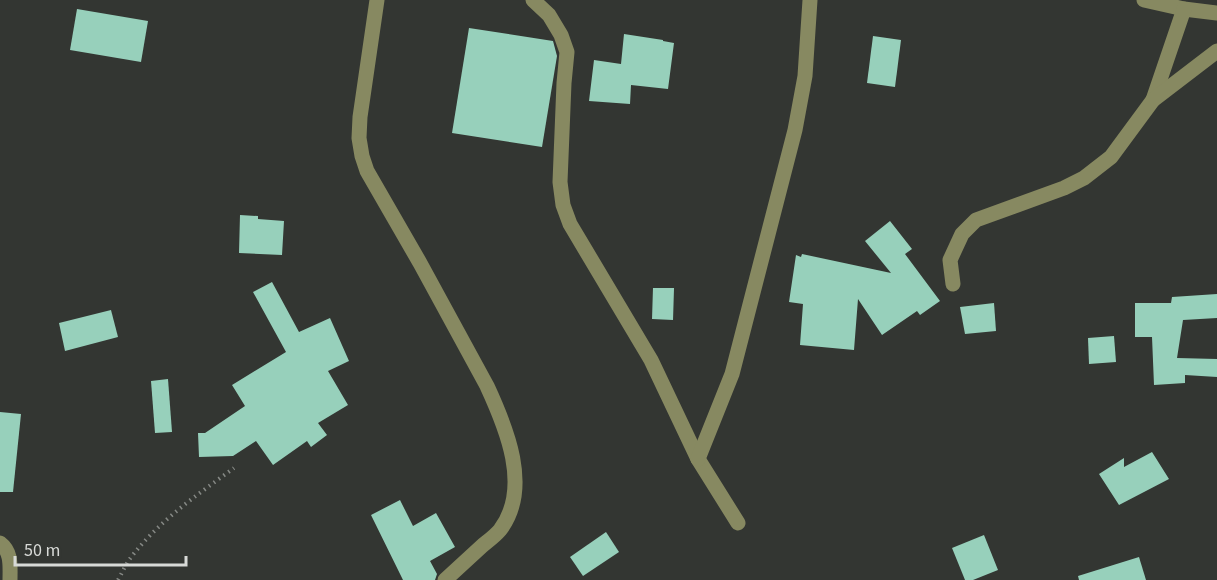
<svg xmlns="http://www.w3.org/2000/svg" width="1217" height="580" font-family="'Source Sans 3',sans-serif">
	<style>
		.building { fill: #97d0bb }
		.lines { fill: none; stroke-linecap: round; stroke-linejoin: round }
		.path { stroke: #868985; stroke-width: 4; stroke-dasharray: 1.5 4.5; stroke-linecap: butt }
		.minor { stroke: #878961; stroke-width: 15 }
	</style>
	<rect width="100%" height="100%" fill="#333632"/>
	<g class="building">
		<path d="M 77,9 L 148,21 L 141,62 L 70,50 Z"/>
		<path d="M 469,28 L 553,41 L 557,56 L 542,147 L 452,133 Z"/>
		<path d="M 624,34 L 663,40 L 663,41 L 674,43 L 668,89 L 631,85 L 630,104 L 589,101 L 594,60 L 621,64 Z"/>
		<path d="M 873,36 L 901,40 L 895,87 L 867,83 Z"/>
		<path d="M 240,215 L 258,216 L 258,219 L 284,221 L 282,255 L 239,253 Z"/>
		<path d="M 890,221 L 912,249 L 905,254 L 940,301 L 920,315 L 917,311 L 882,335 L 858,299 L 854,350 L 800,345 L 803,304 L 789,302 L 796,255 L 801,257 L 802,254 L 891,273 L 865,241 Z"/>
		<path d="M 272,282 L 299,332 L 330,318 L 349,361 L 328,371 L 348,405 L 318,423 L 327,435 L 311,447 L 307,441 L 273,465 L 256,441 L 233,456 L 199,457 L 198,433 L 205,433 L 245,406 L 232,385 L 286,352 L 253,292 Z"/>
		<path d="M 653,288 L 674,288 L 673,320 L 652,319 Z"/>
		<path d="M 1217,294 L 1217,318 L 1183,320 L 1177,358 L 1217,359 L 1217,377 L 1185,375 L 1185,383 L 1154,385 L 1152,337 L 1135,337 L 1135,303 L 1171,303 L 1172,297 Z"/>
		<path d="M 994,303 L 996,331 L 965,334 L 960,307 Z"/>
		<path d="M 111,310 L 118,337 L 65,351 L 59,323 Z"/>
		<path d="M 1114,336 L 1116,362 L 1089,364 L 1088,338 Z"/>
		<path d="M 168,379 L 172,432 L 155,433 L 151,381 Z"/>
		<path d="M 0,412 L 21,414 L 13,492 L 0,492 Z"/>
		<path d="M 1152,452 L 1169,479 L 1119,505 L 1099,474 L 1124,458 L 1124,467 Z"/>
		<path d="M 400,500 L 413,526 L 436,513 L 455,547 L 430,561 L 437,574 L 435,580 L 403,580 L 371,515 Z"/>
		<path d="M 606,532 L 619,552 L 583,576 L 570,557 Z"/>
		<path d="M 984,535 L 998,570 L 973,580 L 965,580 L 952,548 Z"/>
		<path d="M 1139,557 L 1146,580 L 1079,580 L 1078,576 Z"/>
	</g>
	<g class="lines">
		<path class="path" d="M 118,580 C 122,573 125,566 129,560 C 157,522 197,495 234,468"/>
		<g class="minor">
			<path d="M 377,0 L 360,117 L 359,138 L 362,156 L 367,171 L 420,263 L 487,386 C 506,427 532,488 500,530 C 495,536 488,541 482,546 C 470,557 457,569 445,580"/>
			<path d="M 533,0 L 549,15 L 561,35 L 567,52 L 564,83 L 560,182 L 563,205 L 570,224 L 651,360 L 698,459 L 738,523"/>
			<path d="M 1144,0 L 1184,9 L 1217,13"/>
			<path d="M 1153,100 L 1184,9"/>
			<path d="M 953,284 L 950,260 L 962,234 L 976,220 L 1064,188 L 1084,178 L 1111,157 L 1153,100 L 1217,51"/>
			<path d="M 698,459 L 732,374 L 795,130 L 805,76 L 810,0"/>
			<path d="M 0,543 C 12,552 10,566 10,580"/>
		</g>
	</g>
	<path d="M15 556v9h171v-9" fill="none" stroke="#d8dad7" stroke-width="3"/>
	<text x="24" y="556" font-size="18" fill="#d8dad7" stroke="#333632" stroke-width="4.5" paint-order="stroke">50 m</text>
</svg>
